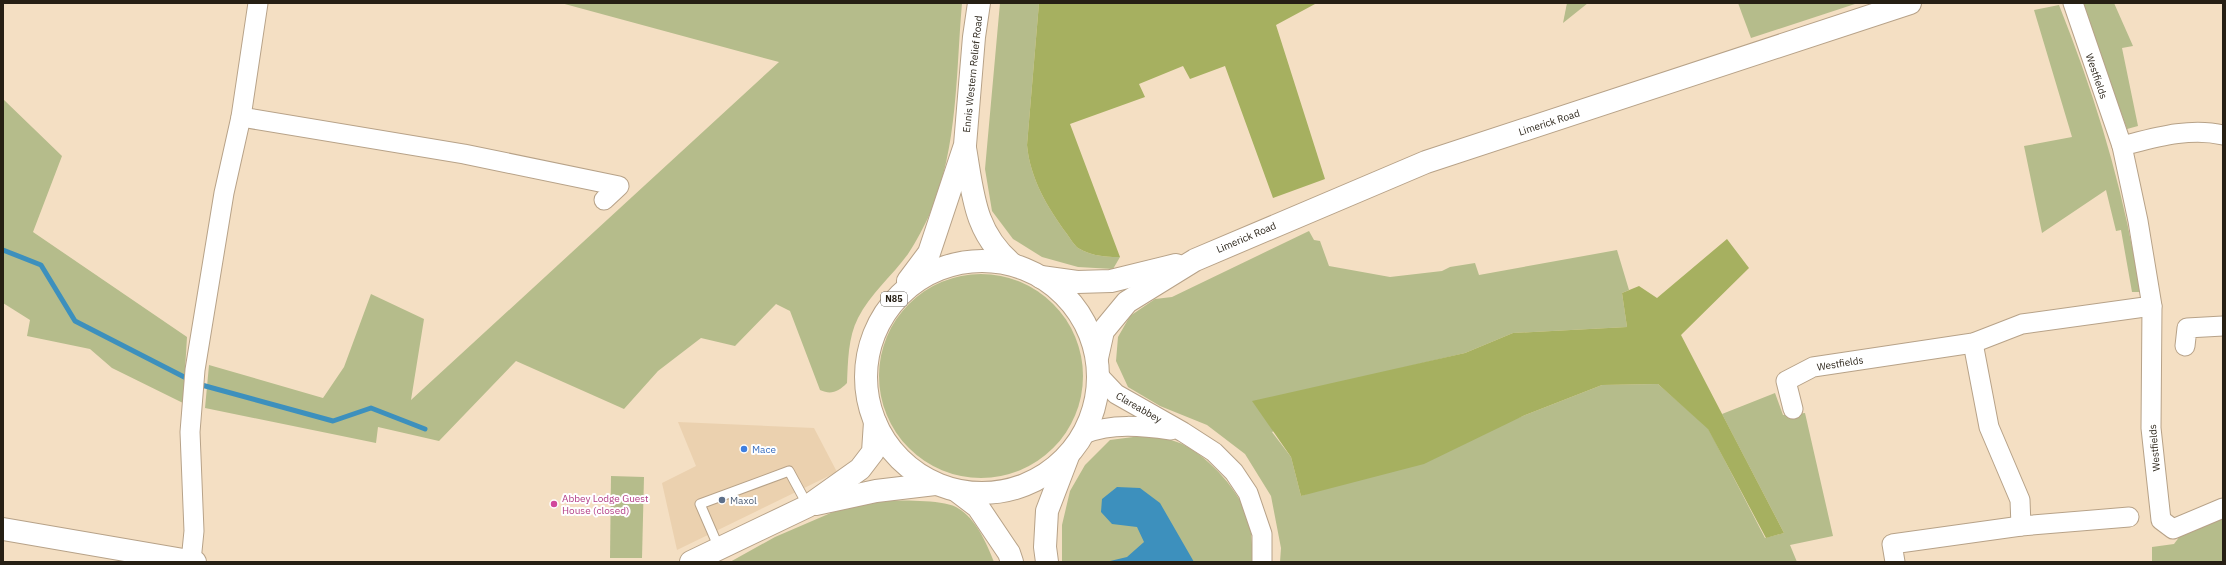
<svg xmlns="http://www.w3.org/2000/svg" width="2226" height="565" font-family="'IBM Plex Sans',sans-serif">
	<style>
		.built { fill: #ebd1af }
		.green { fill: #b5bc8b }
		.forest { fill: #a6b060 }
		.water { fill: #3d90bd }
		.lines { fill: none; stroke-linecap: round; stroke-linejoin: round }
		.stream { stroke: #3d90bd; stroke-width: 5 }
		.lane-casing { stroke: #b7a288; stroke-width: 11 }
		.street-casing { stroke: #b7a288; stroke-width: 21 }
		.secondary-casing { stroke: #b7a288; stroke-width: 24 }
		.primary-casing { stroke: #b7a288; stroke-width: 24 }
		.lane { stroke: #fff; stroke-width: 9 }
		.street { stroke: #fff; stroke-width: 19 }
		.secondary { stroke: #fff; stroke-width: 22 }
		.primary { stroke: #fff; stroke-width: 22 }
		.shop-dot { fill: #3f7fe0; stroke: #fff; stroke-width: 1.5 }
		.service-dot { fill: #5c6f8a; stroke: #fff; stroke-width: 1.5 }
		.hotel-dot { fill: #d1479c; stroke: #fff; stroke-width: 1.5 }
		.labels { text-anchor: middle; stroke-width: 4; stroke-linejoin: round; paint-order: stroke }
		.shield { fill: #fff; stroke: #67625a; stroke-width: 1 }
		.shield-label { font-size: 9px; font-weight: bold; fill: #261f14 }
		.street-label { font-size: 10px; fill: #261f14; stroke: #fff }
		.shop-label { font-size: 10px; fill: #366cbe; stroke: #fff; text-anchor: start }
		.hotel-label { font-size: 10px; fill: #b23c85; stroke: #fff; text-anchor: start }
		.service-label { font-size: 10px; fill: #4e5e75; stroke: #fff; text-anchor: start }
	</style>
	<rect width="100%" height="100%" fill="#f4dfc3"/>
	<path class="built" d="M 678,422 L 814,428 L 837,472 L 677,550 L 662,483 L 696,466 Z"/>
	<g class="green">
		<path d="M 561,3 L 962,3 C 956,72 958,147 931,211 C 925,225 916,242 908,254 C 892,276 870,294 858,318 C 848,337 848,362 847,383 C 838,392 831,395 820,390 L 790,311 L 776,304 L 735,346 L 701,338 L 658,371 L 624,409 L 516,361 L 439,441 L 378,427 L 376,443 L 205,408 L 209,365 L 323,398 L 344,367 L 371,294 L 424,319 L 411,400 L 779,62 Z"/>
		<path d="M 1000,3 L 1039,3 L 1027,145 C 1030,178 1047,207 1067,234 C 1070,238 1074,245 1078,248 C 1091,256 1105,257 1120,257 L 1113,269 L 1078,267 L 1042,257 L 1013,239 L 992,211 L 985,169 Z"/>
		<path d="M 1567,3 L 1588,3 L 1563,23 Z"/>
		<path d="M 1738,3 L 1858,3 L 1751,38 Z"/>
		<path d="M 2082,3 L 2114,3 L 2133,46 L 2122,48 L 2138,126 L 2127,129 Z"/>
		<path d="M 2059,5 C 2096,98 2125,193 2140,292 L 2132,292 L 2121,230 L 2116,231 L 2106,190 L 2042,233 L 2024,146 L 2072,137 L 2034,10 Z"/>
		<path d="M 3,99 L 62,156 L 33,232 L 187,337 L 183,403 L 112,368 L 90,349 L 27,336 L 30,320 L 3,303 Z"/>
		<path d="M 1309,231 L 1314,240 L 1320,241 L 1329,266 L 1390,277 L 1442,271 L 1450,267 L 1475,263 L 1479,275 L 1617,250 L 1629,290 L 1622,293 L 1627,327 L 1513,333 L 1465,353 L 1368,376 L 1272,432 L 1291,457 L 1301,496 L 1523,416 L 1602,385 L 1658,384 L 1708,428 L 1765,538 L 1784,533 L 1722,414 L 1775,393 L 1783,415 L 1805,413 L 1833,536 L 1790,545 L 1797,562 L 1280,562 L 1281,548 L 1271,496 L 1245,454 L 1207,425 L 1160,406 L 1128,387 L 1116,361 L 1118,337 L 1130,316 L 1155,299 L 1172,297 Z"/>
		<circle cx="981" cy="376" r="102"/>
		<path d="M 1141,436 C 1151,437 1162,438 1171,440 C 1199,447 1232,482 1244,508 C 1252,523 1252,545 1253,562 L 1062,562 L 1062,525 L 1070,491 L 1085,465 L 1110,440 Z"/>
		<path d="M 611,476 L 644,477 L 642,558 L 610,558 Z"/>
		<path d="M 882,500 C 900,501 940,499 956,507 C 976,518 986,542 994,562 L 730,562 L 775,537 L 833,512 Z"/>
		<path d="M 2223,516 L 2223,562 L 2152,562 L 2152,547 L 2174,544 L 2180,536 Z"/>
	</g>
	<g class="forest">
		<path d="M 1039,3 L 1322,3 L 1315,4 L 1276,25 L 1325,179 L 1273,198 L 1225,66 L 1190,79 L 1183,66 L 1139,84 L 1145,97 L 1070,124 L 1120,257 C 1105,257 1091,256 1078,248 C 1074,245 1070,238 1067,234 C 1047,207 1030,178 1027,145 Z"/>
		<path d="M 1727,239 L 1749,268 L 1681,335 L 1784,533 L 1766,538 L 1708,429 L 1658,384 L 1602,385 L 1523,416 L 1424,464 L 1301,496 L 1291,457 L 1252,401 L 1465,353 L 1513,333 L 1627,327 L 1622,293 L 1639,286 L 1657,298 Z"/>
	</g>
	<path class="water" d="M 1117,487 L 1140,488 L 1160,503 L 1194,562 L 1106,562 L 1127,557 L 1144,542 L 1137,527 L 1112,524 L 1101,512 L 1102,499 Z"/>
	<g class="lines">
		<g class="stream">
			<path d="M 3,250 L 41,265 L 75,321 L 190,380"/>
			<path d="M 198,384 L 333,421 L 371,408 L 425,429"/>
		</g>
		<defs>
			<path id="lane" d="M 719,548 L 700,504 L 789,471 L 808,506"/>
			<g id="street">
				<path d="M 241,117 L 464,154 L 619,186 L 604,200"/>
				<path d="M 2122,146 C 2154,138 2189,127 2223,135"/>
				<path d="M 2152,306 L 2151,428 L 2161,520 L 2173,529 L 2223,508"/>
				<path d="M 1973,343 L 1989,427 L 2020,500 L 2021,526 L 2129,517"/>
				<path d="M 2185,346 L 2187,328 L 2223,326"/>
				<path d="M 1099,376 L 1116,394 L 1183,432 L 1214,452 L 1234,472 L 1248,493 L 1262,534 L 1262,562"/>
				<path d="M 1793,409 L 1786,381 L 1813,367 L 1973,343 L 2022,324 L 2152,306 L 2138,221 L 2122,146 L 2073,3"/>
				<path d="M 1084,434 C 1112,423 1142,426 1171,430"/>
				<path d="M 191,561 L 194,531 L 190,432 L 195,370 L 224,193 L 241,117 L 258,3"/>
				<path d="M 1895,562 L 1892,544 L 2021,526"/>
			</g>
			<g id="secondary">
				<path d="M 1041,277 L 1077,282 L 1111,281 L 1176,265"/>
				<path d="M 1097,358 L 1103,331 L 1127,302 L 1195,260 L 1426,162 L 1910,3"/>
				<path d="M 816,504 L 876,491 L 935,484"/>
				<path d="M 3,529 L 195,562"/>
				<path d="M 691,562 L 808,506 L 860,469 L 873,452 L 875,422"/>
			</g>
			<g id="primary">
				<path d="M 965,148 C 973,194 974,232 1012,264"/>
				<circle cx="982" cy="377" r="116"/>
				<path d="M 908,281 L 929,253 L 965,145 L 974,37 L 979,3"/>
				<path d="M 957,491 L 978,507 L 1009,553 L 1012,562"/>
				<path d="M 1047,562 L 1045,547 L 1047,511 L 1068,456"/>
			</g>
		</defs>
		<use href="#lane" class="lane-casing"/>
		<use href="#street" class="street-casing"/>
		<use href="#secondary" class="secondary-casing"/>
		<use href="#primary" class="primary-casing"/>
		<use href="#lane" class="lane"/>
		<use href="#street" class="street"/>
		<use href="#secondary" class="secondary"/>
		<use href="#primary" class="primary"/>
	</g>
	<circle class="shop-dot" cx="744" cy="449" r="4"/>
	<circle class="service-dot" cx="722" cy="500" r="4"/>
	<circle class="hotel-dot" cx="554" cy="504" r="4"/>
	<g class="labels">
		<rect class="shield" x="881" y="292" width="26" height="14" rx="3"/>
		<g class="shield-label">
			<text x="894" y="302">N85</text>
		</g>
		<g class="street-label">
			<text transform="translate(972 74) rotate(-84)" y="4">Ennis Western Relief Road</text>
			<text transform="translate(2097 76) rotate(71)" y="4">Westfields</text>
			<text transform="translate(1549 122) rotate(-18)" y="4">Limerick Road</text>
			<text transform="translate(1246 237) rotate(-23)" y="4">Limerick Road</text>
			<text transform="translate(1840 363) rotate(-9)" y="4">Westfields</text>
			<text transform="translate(1139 407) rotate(30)" y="4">Clareabbey</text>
			<text transform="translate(2154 448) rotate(-95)" y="4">Westfields</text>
		</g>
		<g class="shop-label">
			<text x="752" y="453">Mace</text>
		</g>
		<g class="hotel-label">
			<text x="562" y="502">Abbey Lodge Guest<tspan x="562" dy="12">House (closed)</tspan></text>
		</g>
		<g class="service-label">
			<text x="730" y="504">Maxol</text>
		</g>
	</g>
	<rect width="2226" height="565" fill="none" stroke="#261f14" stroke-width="8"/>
</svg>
